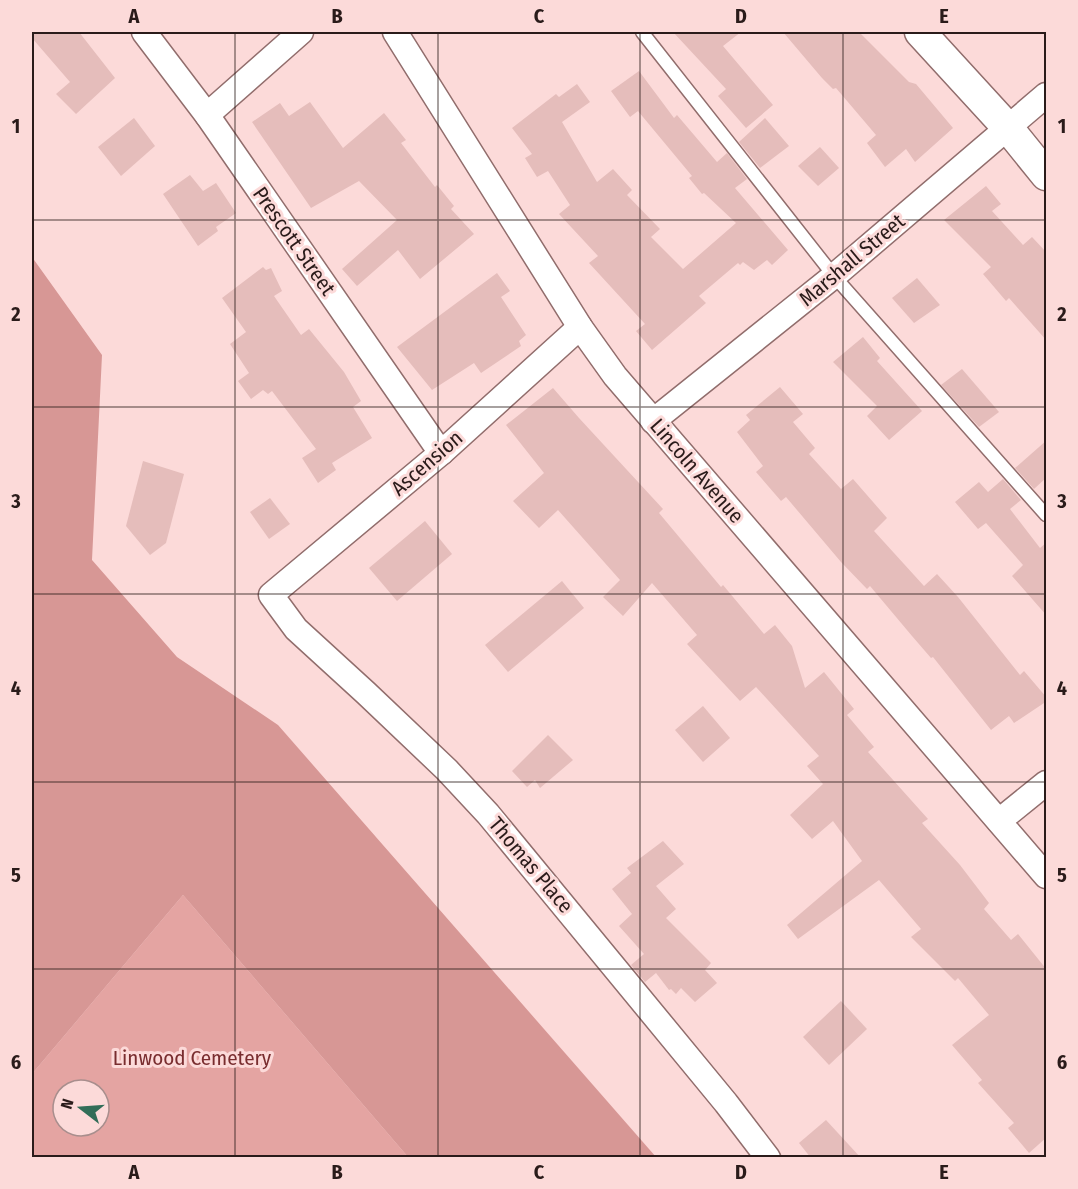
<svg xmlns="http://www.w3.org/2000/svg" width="1078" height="1189" font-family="'Fira Sans Condensed',sans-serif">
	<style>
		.green { fill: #e4a4a2; fill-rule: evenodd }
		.forest { fill: #d79795 }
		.building { fill: #e5bdbb }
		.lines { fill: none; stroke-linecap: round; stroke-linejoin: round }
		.service-casing { stroke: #916d6c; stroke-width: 15 }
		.minor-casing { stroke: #916d6c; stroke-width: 27 }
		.tertiary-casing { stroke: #916d6c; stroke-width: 33 }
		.service { stroke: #fff; stroke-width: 12 }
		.minor { stroke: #fff; stroke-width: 24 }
		.tertiary { stroke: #fff; stroke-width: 30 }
		.grid { fill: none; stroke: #2a1b1a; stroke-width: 1.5; stroke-opacity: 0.55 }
		.labels { text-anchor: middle; stroke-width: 6; stroke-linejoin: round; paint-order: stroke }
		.street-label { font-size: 21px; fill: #2a1b1a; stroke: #fcdad9 }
		.park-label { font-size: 21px; fill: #792d2f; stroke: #fcdad9 }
		.neatline { fill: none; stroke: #2a1b1a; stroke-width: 2 }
		.grid-label { font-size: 20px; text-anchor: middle; font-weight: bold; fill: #2a1b1a }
	</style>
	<rect width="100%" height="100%" fill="#fcdad9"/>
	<path class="green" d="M 183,895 L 408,1157 L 32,1158 L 32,1074 ZM 63,1090 L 99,1090 L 99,1126 L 63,1126 Z"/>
	<path class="forest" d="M 32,257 L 102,355 L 92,560 L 177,657 L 278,725 L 656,1157 L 408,1157 L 183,895 L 32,1074 Z"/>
	<g class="building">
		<path d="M 32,32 L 79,32 L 115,78 L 76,114 L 56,94 L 70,82 L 32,38 Z"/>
		<path d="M 673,32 L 741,32 L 723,46 L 773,105 L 746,128 L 718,96 L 726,89 Z"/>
		<path d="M 783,32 L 859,32 L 909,82 L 916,84 L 953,128 L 915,162 L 906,149 L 885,167 L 867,143 L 876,135 L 836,88 L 833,89 L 822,78 Z"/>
		<path d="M 639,71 L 674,118 L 677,115 L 717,162 L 727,153 L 747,179 L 735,188 L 788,250 L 772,265 L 767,260 L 754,270 L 743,262 L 740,265 L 738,263 L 699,296 L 706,303 L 652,350 L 636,331 L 645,324 L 589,263 L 598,256 L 559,214 L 570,205 L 548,171 L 537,177 L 525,158 L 532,154 L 512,128 L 556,94 L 559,97 L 577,84 L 590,102 L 562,122 L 597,182 L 613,169 L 632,190 L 627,195 L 660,229 L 651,237 L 683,269 L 736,223 L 704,193 L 702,194 L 689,178 L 692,176 L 638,111 L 630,117 L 611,91 Z"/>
		<path d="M 310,102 L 343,148 L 384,113 L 406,140 L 401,143 L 435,187 L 437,185 L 454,206 L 451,209 L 474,234 L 420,279 L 398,250 L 357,286 L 342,269 L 397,220 L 359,181 L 311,208 L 252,122 L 280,103 L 289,116 Z"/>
		<path d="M 134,118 L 155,146 L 121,176 L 98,147 Z"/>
		<path d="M 765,118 L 789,146 L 760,168 L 739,142 Z"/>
		<path d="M 820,147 L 839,168 L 818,186 L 798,166 Z"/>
		<path d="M 190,175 L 203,191 L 216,183 L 236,213 L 216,227 L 218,231 L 198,246 L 163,194 Z"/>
		<path d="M 986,186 L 1001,204 L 992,211 L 1023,245 L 1032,237 L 1047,253 L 1047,341 L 1009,298 L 1006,301 L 983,274 L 991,267 L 944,220 Z"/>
		<path d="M 263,267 L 266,270 L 271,268 L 282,291 L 274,296 L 301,335 L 309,329 L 344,372 L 361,401 L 353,407 L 372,438 L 332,463 L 336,470 L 318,483 L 302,458 L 316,449 L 272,391 L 268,394 L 263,390 L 251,399 L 238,381 L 249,373 L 230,344 L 246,332 L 222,298 Z"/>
		<path d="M 497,273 L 510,291 L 501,297 L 526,335 L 519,341 L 521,346 L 481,373 L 474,363 L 432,390 L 397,347 Z"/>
		<path d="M 917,278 L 940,305 L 914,323 L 892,298 Z"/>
		<path d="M 863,337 L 880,358 L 877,361 L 922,411 L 889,440 L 867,416 L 877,406 L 833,362 Z"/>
		<path d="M 962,369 L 999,412 L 979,427 L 941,385 Z"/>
		<path d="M 780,387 L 803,414 L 793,422 L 815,448 L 809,454 L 841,489 L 853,479 L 887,518 L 874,531 L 924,586 L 937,574 L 958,597 L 1020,675 L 1024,671 L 1047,698 L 1047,701 L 1014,723 L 1009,716 L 991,730 L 933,657 L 931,658 L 912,636 L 870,586 L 867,589 L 841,562 L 786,497 L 781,501 L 756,472 L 763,466 L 737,432 L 750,420 L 746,415 Z"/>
		<path d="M 553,388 L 579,418 L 663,509 L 659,513 L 721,587 L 723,585 L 764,634 L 775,625 L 792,646 L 805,688 L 824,672 L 854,709 L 847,715 L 874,747 L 868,752 L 928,819 L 922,823 L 960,865 L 989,903 L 984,909 L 1011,940 L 1018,934 L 1047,970 L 1047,1137 L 1029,1153 L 1008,1128 L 1014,1123 L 978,1083 L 982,1080 L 952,1045 L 989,1015 L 958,978 L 955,981 L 911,937 L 921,929 L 879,880 L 798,939 L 787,925 L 862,861 L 833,821 L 812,839 L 790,815 L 823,784 L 807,766 L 819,756 L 756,687 L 740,701 L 687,644 L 697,635 L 652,583 L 623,616 L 603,597 L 620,580 L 558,510 L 539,528 L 513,501 L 544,473 L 506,425 Z"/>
		<path d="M 1047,440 L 1047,477 L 1034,489 L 1015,468 Z"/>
		<path d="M 143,461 L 184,474 L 166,543 L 150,555 L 126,526 Z"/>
		<path d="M 1003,479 L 1021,500 L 1010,509 L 1040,548 L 1047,542 L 1047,616 L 1012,576 L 1023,565 L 986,523 L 978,529 L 955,502 L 979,482 L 988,492 Z"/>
		<path d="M 270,498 L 290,524 L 269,539 L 250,512 Z"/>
		<path d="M 425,521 L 452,554 L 397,601 L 369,568 Z"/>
		<path d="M 562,581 L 584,608 L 508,672 L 485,645 Z"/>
		<path d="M 703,706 L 730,738 L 703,762 L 675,730 Z"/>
		<path d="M 548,735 L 573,760 L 540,788 L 535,780 L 527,787 L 512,771 Z"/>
		<path d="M 663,841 L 684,864 L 656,886 L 676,909 L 666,918 L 711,963 L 705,970 L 717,983 L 695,1002 L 681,988 L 676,994 L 671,989 L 669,990 L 656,973 L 645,982 L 631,965 L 644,954 L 619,926 L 632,914 L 612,889 L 631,873 L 627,868 Z"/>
		<path d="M 841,1001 L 867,1029 L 829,1065 L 803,1037 Z"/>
		<path d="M 826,1120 L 861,1158 L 811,1158 L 799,1143 Z"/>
	</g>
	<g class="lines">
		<defs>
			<path id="service" d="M 642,32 L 834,276 L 1046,515"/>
			<g id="minor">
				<path d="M 144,32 L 207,115 L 441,453"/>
				<path d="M 395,32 L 580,327 L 615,376 L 1046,876"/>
				<path d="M 207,115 L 301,32"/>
				<path d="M 580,327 L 441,453 L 271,595 L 296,629 L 366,693 L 447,770 L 488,814 L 726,1103 L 768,1158"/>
				<path d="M 653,421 L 834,276 L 1046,95"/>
				<path d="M 999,821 L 1046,783"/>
			</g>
			<path id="tertiary" d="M 920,32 L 1008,128 L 1046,175"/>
		</defs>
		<use href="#service" class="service-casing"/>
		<use href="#minor" class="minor-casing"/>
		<use href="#tertiary" class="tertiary-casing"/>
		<use href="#service" class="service"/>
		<use href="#minor" class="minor"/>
		<use href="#tertiary" class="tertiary"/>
	</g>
	<path class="grid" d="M 235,32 L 235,1158M 438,32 L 438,1158M 640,32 L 640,1158M 843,32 L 843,1158M 32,220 L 1046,220M 32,407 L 1046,407M 32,594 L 1046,594M 32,782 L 1046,782M 32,969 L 1046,969"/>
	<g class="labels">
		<g class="street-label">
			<text transform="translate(294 241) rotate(55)" y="7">Prescott Street</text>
			<text transform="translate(852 260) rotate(-40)" y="7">Marshall Street</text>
			<text transform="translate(427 463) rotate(-41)" y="7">Ascension</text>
			<text transform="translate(697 471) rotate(49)" y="7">Lincoln Avenue</text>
			<text transform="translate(531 865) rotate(50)" y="7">Thomas Place</text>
		</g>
		<g class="park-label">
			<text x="192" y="1065">Linwood Cemetery</text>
		</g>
	</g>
	<rect width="1078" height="1189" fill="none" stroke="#fcdad9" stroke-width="66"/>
	<g transform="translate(81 1108) rotate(287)"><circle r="28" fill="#fcdad9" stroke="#a88e8d" stroke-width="1.5"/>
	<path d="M0-4.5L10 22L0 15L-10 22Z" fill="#326d58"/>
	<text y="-9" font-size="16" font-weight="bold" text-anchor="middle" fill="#2a1b1a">N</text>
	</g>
	<rect x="33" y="33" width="1012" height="1123" class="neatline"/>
	<g class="grid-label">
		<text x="134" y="23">A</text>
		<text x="337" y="23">B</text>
		<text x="539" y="23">C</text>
		<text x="741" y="23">D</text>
		<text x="944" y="23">E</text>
		<text x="16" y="133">1</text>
		<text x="1062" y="133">1</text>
		<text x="16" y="321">2</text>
		<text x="1062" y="321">2</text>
		<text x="16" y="508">3</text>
		<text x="1062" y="508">3</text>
		<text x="16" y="695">4</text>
		<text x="1062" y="695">4</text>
		<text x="16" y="882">5</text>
		<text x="1062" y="882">5</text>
		<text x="16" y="1069">6</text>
		<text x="1062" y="1069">6</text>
		<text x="134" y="1179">A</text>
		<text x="337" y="1179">B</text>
		<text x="539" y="1179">C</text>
		<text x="741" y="1179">D</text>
		<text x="944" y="1179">E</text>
	</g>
</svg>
